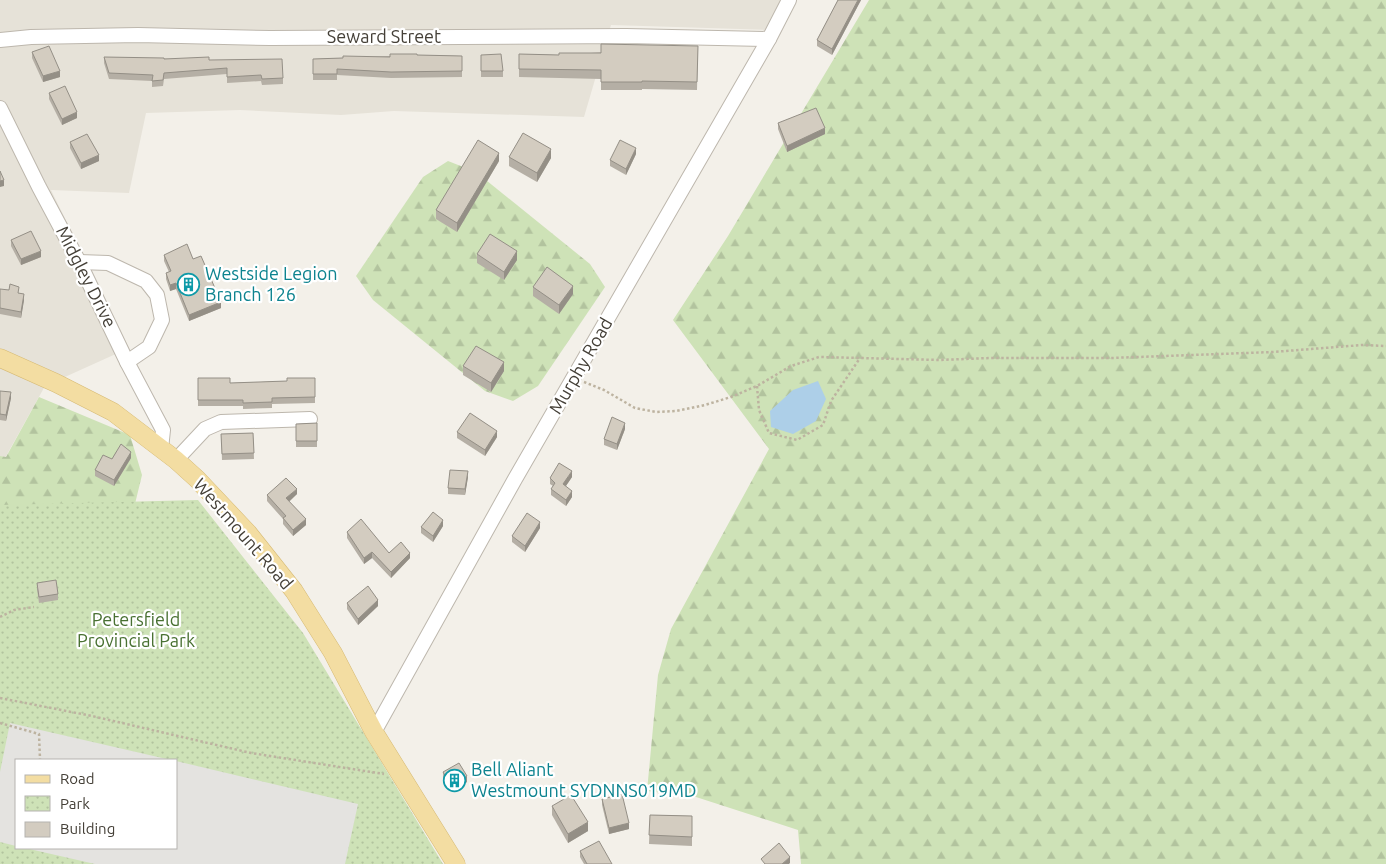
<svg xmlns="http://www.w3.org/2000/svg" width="1386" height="864" font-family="Ubuntu,sans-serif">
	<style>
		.residential { fill: #e6e2d8 }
		.forest { fill: url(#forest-firs) }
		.park { fill: url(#park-dots); fill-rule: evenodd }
		.parking { fill: #e4e3e0 }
		.water { fill: #adcfe8 }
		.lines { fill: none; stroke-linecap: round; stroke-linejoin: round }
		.minor-casing { stroke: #bdb7ad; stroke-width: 16 }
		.major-casing { stroke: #d6ba74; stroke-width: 19 }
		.path { stroke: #bdb3a0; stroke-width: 2.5; stroke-dasharray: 2.5 2.5; stroke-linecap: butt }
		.minor { stroke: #fff; stroke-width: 14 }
		.major { stroke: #f3dda2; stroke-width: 18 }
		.wall { fill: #b5afa5 }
		.shaded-wall { fill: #948f86 }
		.building { fill: #d3ccc0; stroke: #948f86 }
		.labels { text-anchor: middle; stroke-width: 4.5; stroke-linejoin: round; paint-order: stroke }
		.street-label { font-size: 18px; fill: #454038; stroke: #fff }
		.culture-label { font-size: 18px; fill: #0d838f; stroke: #fff; text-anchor: start }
		.park-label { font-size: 18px; fill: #497132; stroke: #fff }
	</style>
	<defs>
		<pattern id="forest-firs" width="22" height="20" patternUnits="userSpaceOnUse" patternTransform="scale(1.25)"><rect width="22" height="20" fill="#cee2b7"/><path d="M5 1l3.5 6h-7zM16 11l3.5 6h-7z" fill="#b2c39e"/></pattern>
		<pattern id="park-dots" width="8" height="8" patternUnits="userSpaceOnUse" patternTransform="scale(1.25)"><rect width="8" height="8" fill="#cee2b7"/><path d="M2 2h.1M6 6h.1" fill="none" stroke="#b2c39e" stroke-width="1.8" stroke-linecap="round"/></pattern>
	</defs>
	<rect width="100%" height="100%" fill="#f3f0e9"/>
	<path class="residential" d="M 0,0 L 785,0 L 769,30 L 611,25 L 584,117 L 394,111 L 341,115 L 240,110 L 146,113 L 129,193 L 51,190 L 129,348 L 45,386 L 5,458 L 0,456 Z"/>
	<g class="forest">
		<path d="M 869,0 L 1386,0 L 1386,864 L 801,864 L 798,830 L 696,797 L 647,791 L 658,675 L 671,629 L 769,449 L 673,320 L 728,236 Z"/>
		<path d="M 448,161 L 476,172 L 590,264 L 605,287 L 538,386 L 513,401 L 485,391 L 373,300 L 356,276 L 423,177 Z"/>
		<path d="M 39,397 L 130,435 L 142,475 L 117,578 L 0,562 L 0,456 L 6,457 Z"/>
	</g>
	<path class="park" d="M 198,500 L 303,633 L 443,864 L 0,864 L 0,505 ZM 16,760 L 176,760 L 176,848 L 16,848 Z"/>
	<g class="parking">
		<path d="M 10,723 L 171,760 L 16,760 L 16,846 L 0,842 L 0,772 Z"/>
		<path d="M 176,761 L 358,804 L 345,864 L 95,864 L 25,848 L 176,848 Z"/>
	</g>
	<path class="water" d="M 818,381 L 826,399 L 816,421 L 793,434 L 771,427 L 770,411 L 793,390 Z"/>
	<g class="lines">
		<defs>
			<g id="minor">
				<path d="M 0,40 L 31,37 L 138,35 L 270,38 L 626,36 L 769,39"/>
				<path d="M 0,108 L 39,187 L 79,262 L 127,362 L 163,430 L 161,449"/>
				<path d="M 79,262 L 108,263 L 146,281 L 157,295 L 162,320 L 149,347 L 127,362"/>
				<path d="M 176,460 L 205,429 L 221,422 L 310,419"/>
				<path d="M 374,732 L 515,479 L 769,39 L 789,0"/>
			</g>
			<path id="major" d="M 0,358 L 56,383 L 113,412 L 176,460 L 197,479 L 248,533 L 294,591 L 333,653 L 374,732 L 456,864"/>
		</defs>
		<use href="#minor" class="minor-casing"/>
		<use href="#major" class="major-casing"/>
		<g class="path">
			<path d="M 584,382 L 604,390 L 635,408 L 656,412 L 676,411 L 705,405 L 731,397 L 757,386 L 791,366 L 819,357 L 939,360 L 990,358 L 1111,358 L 1273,352 L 1362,345 L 1386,346"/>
			<path d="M 757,386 L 759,410 L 769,433 L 797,440 L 823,425 L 831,401 L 860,358"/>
			<path d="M 0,617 L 14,610 L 34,607"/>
			<path d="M 0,698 L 92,716 L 251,753 L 384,774"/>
			<path d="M 0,723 L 39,734 L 40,759"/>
		</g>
		<use href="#minor" class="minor"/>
		<use href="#major" class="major"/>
	</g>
	<g class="wall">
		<path d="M 838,0 L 861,0 L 832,55 L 817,46 L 817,40 Z"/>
		<path d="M 698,46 L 697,90 L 642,89 L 642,90 L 601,90 L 601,79 L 519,77 L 519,54 L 559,55 Z"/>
		<path d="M 32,52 L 60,77 L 43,82 L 32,58 Z"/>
		<path d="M 417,55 L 462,56 L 462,77 L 391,78 L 337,75 L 337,80 L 313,80 L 313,59 Z"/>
		<path d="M 481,55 L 503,71 L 503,77 L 481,77 Z"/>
		<path d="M 104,57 L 209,60 L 283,78 L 283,84 L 262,85 L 261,81 L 227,83 L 227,74 L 164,79 L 163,86 L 152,87 L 152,81 L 109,79 L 104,63 Z"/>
		<path d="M 49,93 L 77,118 L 62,125 L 49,99 Z"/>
		<path d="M 778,123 L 825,134 L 787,152 L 778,129 Z"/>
		<path d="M 70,142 L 99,161 L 81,169 L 70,148 Z"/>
		<path d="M 636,154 L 626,175 L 610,166 L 610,160 Z"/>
		<path d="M 509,157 L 551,158 L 537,182 L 509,166 Z"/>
		<path d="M 499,161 L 457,232 L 436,219 L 436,210 Z"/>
		<path d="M 11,240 L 41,257 L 21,265 L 11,246 Z"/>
		<path d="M 477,254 L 517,260 L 504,280 L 477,263 Z"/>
		<path d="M 164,255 L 193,259 L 221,308 L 189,321 L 176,289 L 170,291 L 166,279 L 166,273 L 169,272 L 164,261 Z"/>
		<path d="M 533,287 L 573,294 L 559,314 L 533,296 Z"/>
		<path d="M 0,290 L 19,293 L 24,300 L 21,318 L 0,314 Z"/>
		<path d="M 463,366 L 504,371 L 491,392 L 463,375 Z"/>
		<path d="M 198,378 L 230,383 L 287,381 L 315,378 L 315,403 L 272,404 L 272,408 L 243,409 L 243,406 L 198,406 Z"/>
		<path d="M 0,391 L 11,398 L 6,421 L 0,420 Z"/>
		<path d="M 317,423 L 317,447 L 296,447 L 296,424 Z"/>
		<path d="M 625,429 L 617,450 L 604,445 L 604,439 Z"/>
		<path d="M 457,432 L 497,437 L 485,456 L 457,438 Z"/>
		<path d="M 253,433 L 254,459 L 222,460 L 221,434 Z"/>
		<path d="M 131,458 L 114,486 L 95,476 L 95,470 L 112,459 Z"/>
		<path d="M 468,477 L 465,495 L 448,494 L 448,488 Z"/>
		<path d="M 572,477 L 566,486 L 572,497 L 566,506 L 551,495 L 551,489 L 553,486 L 550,484 L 550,478 Z"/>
		<path d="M 297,494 L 289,502 L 306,525 L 293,536 L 283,524 L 283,519 L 267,501 L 267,495 Z"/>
		<path d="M 443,526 L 433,542 L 421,533 L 421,527 Z"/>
		<path d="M 540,528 L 525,552 L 512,542 L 512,536 Z"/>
		<path d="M 347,532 L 389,553 L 410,558 L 391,578 L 372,558 L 364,564 L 347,538 Z"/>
		<path d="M 37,583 L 58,594 L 58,600 L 39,603 L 37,589 Z"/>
		<path d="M 347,603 L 378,606 L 358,625 L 347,609 Z"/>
		<path d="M 443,772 L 467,782 L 451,791 L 443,778 Z"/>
		<path d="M 602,799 L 629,829 L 609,834 L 602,805 Z"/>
		<path d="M 552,806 L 588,831 L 568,843 L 552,815 Z"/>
		<path d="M 650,815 L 692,816 L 692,846 L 649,844 Z"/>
		<path d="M 580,851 L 612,864 L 584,864 L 580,857 Z"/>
	</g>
	<g class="shaded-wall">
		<path d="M 858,0 L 861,0 L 832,55 L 832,49 Z"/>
		<path d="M 60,71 L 60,77 L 43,82 L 43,76 Z"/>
		<path d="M 77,112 L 77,118 L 62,125 L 62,119 Z"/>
		<path d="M 825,128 L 825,134 L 787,152 L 787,146 Z"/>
		<path d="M 636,148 L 636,154 L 626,175 L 626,169 Z"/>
		<path d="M 551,149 L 551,158 L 537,182 L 537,173 Z"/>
		<path d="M 499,153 L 499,161 L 457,232 L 457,223 Z"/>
		<path d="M 99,155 L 99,161 L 81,169 L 81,163 Z"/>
		<path d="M 4,180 L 4,186 L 0,187 L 0,181 Z"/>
		<path d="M 41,251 L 41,257 L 21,265 L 21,259 Z"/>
		<path d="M 517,251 L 517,260 L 504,280 L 504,272 Z"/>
		<path d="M 176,283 L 176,289 L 170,291 L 170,285 Z"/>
		<path d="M 573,286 L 573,294 L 559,314 L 559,305 Z"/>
		<path d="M 24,294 L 24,300 L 21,318 L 21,312 Z"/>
		<path d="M 221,302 L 221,308 L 189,321 L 189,315 Z"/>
		<path d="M 504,362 L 504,371 L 491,392 L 491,383 Z"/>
		<path d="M 11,392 L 11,398 L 6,421 L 6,415 Z"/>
		<path d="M 625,423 L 625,429 L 617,450 L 617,444 Z"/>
		<path d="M 497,431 L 497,437 L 485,456 L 485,450 Z"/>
		<path d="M 131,452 L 131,458 L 114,486 L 114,480 Z"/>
		<path d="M 468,471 L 468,477 L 465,495 L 465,489 Z"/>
		<path d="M 572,471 L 572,477 L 563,490 L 563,484 Z"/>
		<path d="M 297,489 L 297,494 L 286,504 L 286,498 Z"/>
		<path d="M 572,491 L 572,497 L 566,506 L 566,500 Z"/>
		<path d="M 306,519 L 306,525 L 293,536 L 293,530 Z"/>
		<path d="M 443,520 L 443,526 L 433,542 L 433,536 Z"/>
		<path d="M 540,522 L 540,528 L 525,552 L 525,546 Z"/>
		<path d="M 372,552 L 372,558 L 364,564 L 364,558 Z"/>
		<path d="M 410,553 L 410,558 L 391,578 L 391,572 Z"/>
		<path d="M 378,600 L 378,606 L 358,625 L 358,619 Z"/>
		<path d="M 467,776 L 467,782 L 451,791 L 451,785 Z"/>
		<path d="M 588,822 L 588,831 L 568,843 L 568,834 Z"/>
		<path d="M 629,823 L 629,829 L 609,834 L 609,828 Z"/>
		<path d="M 790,857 L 790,863 L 789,864 L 782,864 Z"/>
	</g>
	<g class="building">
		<path d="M 838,0 L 858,0 L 832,49 L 817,40 Z"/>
		<path d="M 601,44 L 698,46 L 697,82 L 642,81 L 642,82 L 601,82 L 601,70 L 519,69 L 519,54 L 559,55 L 559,53 L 601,53 Z"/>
		<path d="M 49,46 L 60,71 L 43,76 L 32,52 Z"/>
		<path d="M 390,54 L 417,54 L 417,55 L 462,56 L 462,71 L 391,72 L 337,69 L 337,74 L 313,74 L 313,59 L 343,58 L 343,56 L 390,57 Z"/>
		<path d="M 501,54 L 503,71 L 481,71 L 481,55 Z"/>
		<path d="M 104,57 L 164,58 L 164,59 L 209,57 L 209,60 L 282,59 L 283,78 L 262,79 L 261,75 L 227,77 L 227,68 L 164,73 L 163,80 L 152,81 L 153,75 L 109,73 Z"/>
		<path d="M 65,86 L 77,112 L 62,119 L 49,93 Z"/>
		<path d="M 816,108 L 825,128 L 787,146 L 778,123 Z"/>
		<path d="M 523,133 L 551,149 L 537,173 L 509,157 Z"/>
		<path d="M 87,134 L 99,155 L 81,163 L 70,142 Z"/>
		<path d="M 478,140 L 499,153 L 457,223 L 436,210 Z"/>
		<path d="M 620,140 L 636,148 L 626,169 L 610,160 Z"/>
		<path d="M 0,171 L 4,180 L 0,181 Z"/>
		<path d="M 31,231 L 41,251 L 21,259 L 11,240 Z"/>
		<path d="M 490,234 L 517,251 L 504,272 L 477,254 Z"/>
		<path d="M 187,244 L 193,259 L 201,256 L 221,302 L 189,315 L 176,283 L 170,285 L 166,273 L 171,271 L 164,255 Z"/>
		<path d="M 547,267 L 573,286 L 559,305 L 533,287 Z"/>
		<path d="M 10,284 L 19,287 L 18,293 L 24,294 L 21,312 L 0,308 L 0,289 L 9,290 Z"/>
		<path d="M 476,346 L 504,362 L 491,383 L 463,366 Z"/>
		<path d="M 198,378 L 230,378 L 230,383 L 287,381 L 287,378 L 315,378 L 315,397 L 272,398 L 272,402 L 243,403 L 243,400 L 198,400 Z"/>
		<path d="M 0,391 L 11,392 L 6,415 L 0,414 Z"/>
		<path d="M 470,413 L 497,431 L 485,450 L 457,432 Z"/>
		<path d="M 612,417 L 625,423 L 617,444 L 604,439 Z"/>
		<path d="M 317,423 L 317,441 L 296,441 L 296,424 Z"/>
		<path d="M 253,433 L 254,453 L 222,454 L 221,434 Z"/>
		<path d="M 121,444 L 131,452 L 114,480 L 95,470 L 103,455 L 112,459 Z"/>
		<path d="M 559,463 L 572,471 L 563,484 L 572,491 L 566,500 L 551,489 L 555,483 L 550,478 Z"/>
		<path d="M 450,470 L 468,471 L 465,489 L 448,488 Z"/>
		<path d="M 286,478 L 297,489 L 286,498 L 306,519 L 293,530 L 283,518 L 286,516 L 267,495 Z"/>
		<path d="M 433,512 L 443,520 L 433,536 L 421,527 Z"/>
		<path d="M 527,513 L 540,522 L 525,546 L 512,536 Z"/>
		<path d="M 361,519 L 389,553 L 401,542 L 410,553 L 391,572 L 372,552 L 364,558 L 347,532 Z"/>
		<path d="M 56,580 L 58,594 L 39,597 L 37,583 Z"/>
		<path d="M 368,586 L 378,600 L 358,619 L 347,603 Z"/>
		<path d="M 459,763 L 467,776 L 451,785 L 443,772 Z"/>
		<path d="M 622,794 L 629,823 L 609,828 L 602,799 Z"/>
		<path d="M 571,795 L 588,822 L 568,834 L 552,806 Z"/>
		<path d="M 650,815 L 692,816 L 692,837 L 649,835 Z"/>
		<path d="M 599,841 L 612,864 L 587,864 L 580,851 Z"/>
		<path d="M 779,843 L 790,857 L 782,864 L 765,864 L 761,859 Z"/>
	</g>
	<defs>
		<symbol id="building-ring" viewBox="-11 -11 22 22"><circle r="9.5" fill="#fff" stroke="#0f9aa8" stroke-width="1.5"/><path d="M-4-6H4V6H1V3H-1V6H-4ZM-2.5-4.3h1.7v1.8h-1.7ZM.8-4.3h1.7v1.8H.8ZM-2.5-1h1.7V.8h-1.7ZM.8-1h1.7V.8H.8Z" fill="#0f9aa8"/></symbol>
	</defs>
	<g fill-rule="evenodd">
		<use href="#building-ring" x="176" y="272" width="25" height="25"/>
		<use href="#building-ring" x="442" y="768" width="25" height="25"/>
	</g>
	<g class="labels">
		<g class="street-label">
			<text x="384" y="43">Seward Street</text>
			<text transform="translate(86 277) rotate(63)" y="6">Midgley Drive</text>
			<text transform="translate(581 366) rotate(-60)" y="6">Murphy Road</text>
			<text transform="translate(243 534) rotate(49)" y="6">Westmount Road</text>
		</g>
		<g class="culture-label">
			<text x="205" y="280">Westside Legion<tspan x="205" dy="21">Branch 126</tspan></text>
			<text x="471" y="776">Bell Aliant<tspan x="471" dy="21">Westmount SYDNNS019MD</tspan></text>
		</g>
		<g class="park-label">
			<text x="136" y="626">Petersfield<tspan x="136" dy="21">Provincial Park</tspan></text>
		</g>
	</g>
	<rect x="15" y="759" width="162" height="90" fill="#ffffff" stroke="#b5b3af"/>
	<rect x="25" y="775" width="25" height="8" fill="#f3dda2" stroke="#b5b3af"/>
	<text x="60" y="784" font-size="15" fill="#454038">Road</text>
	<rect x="25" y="796" width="25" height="15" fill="url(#park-dots)" stroke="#b5b3af"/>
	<text x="60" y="809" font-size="15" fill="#454038">Park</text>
	<rect x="25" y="822" width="25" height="15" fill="#d3ccc0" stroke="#b5b3af"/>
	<text x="60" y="834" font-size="15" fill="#454038">Building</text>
</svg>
